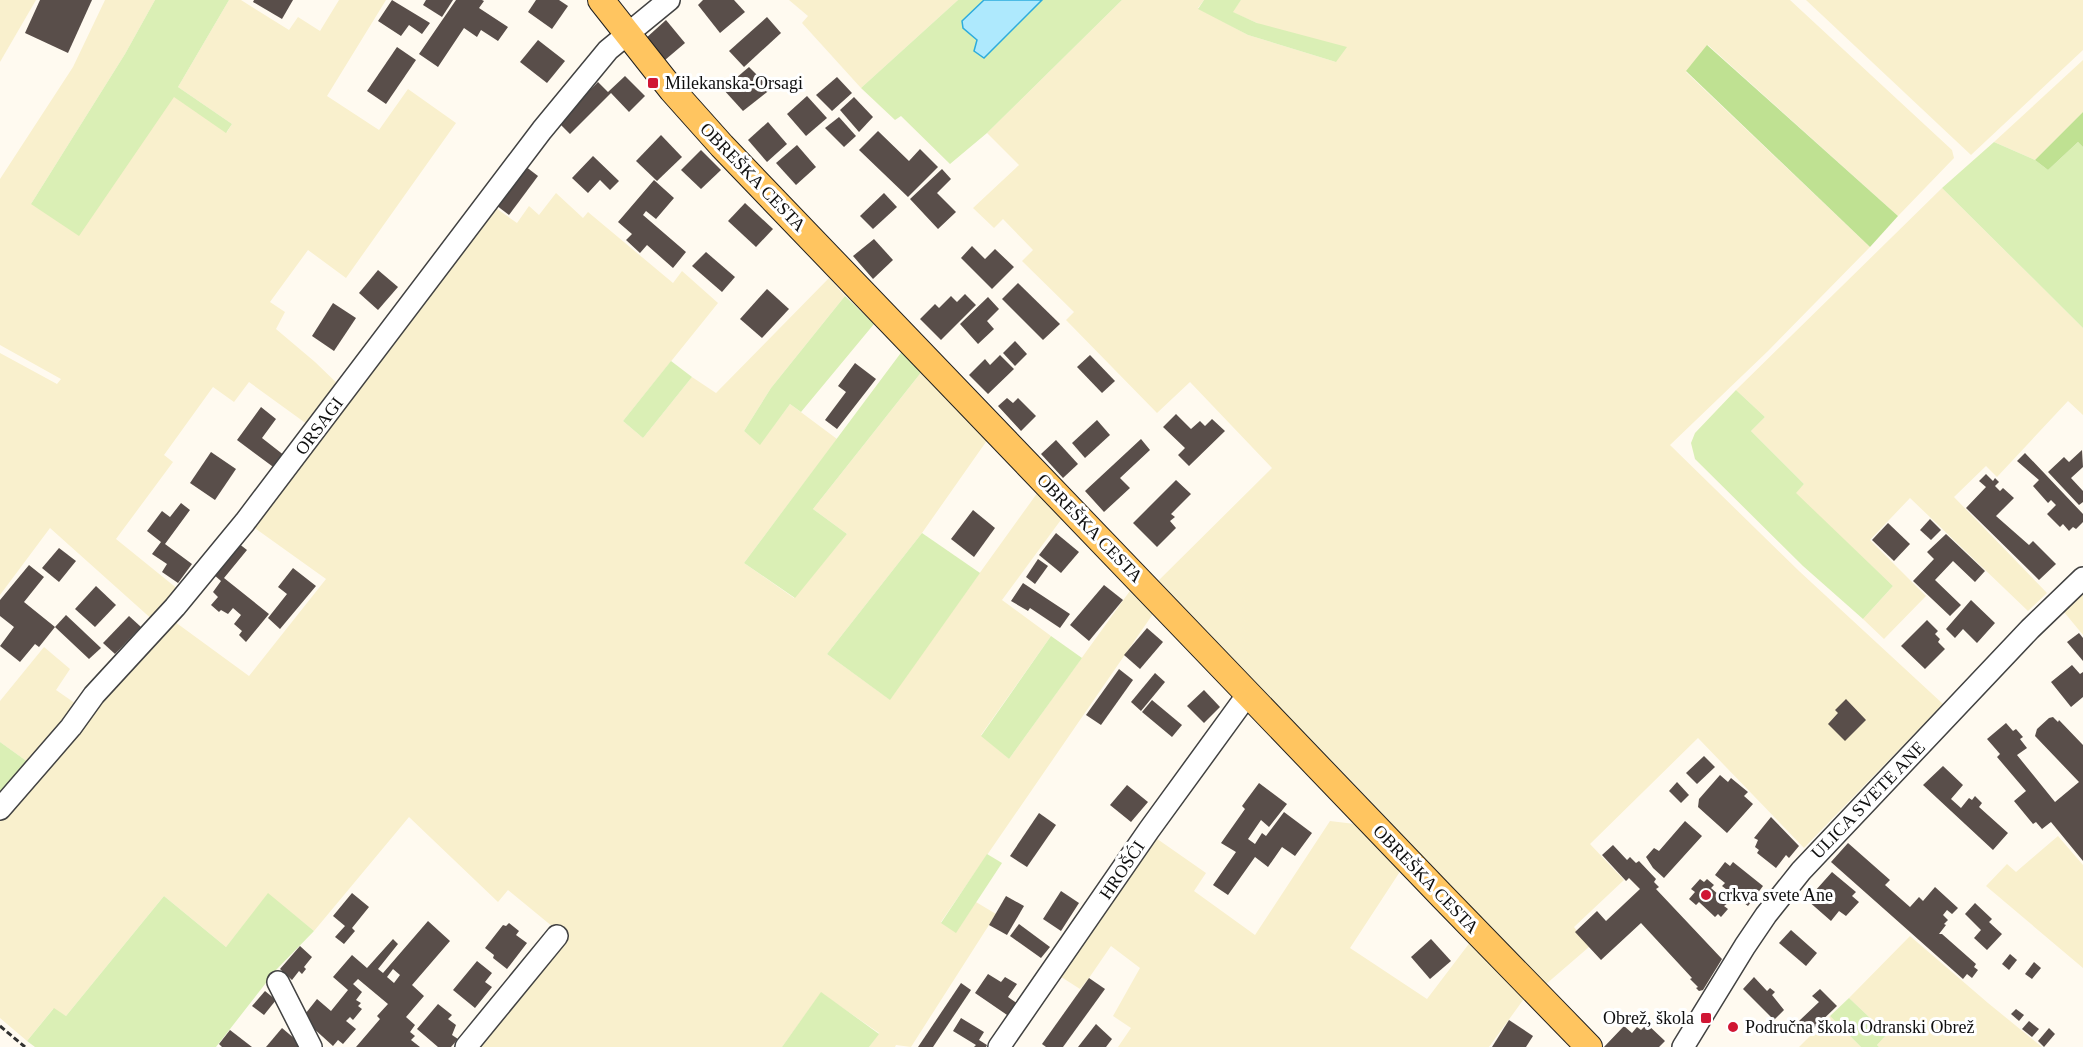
<svg xmlns="http://www.w3.org/2000/svg" width="2083" height="1047" font-family="Georgia,serif">
	<style>
		.farmland { fill: #f9f0cd }
		.green { fill: #daefb5 }
		.forest { fill: #bfe192 }
		.water { fill: #aee9fd; stroke: #2dacdd; stroke-width: 1.5 }
		.building { fill: #594e4a; fill-rule: evenodd }
		.lines { fill: none; stroke-linecap: round; stroke-linejoin: round }
		.minor-casing { stroke: #424242; stroke-width: 24 }
		.major-casing { stroke: #202020; stroke-width: 28 }
		.path { stroke: #313131; stroke-width: 3; stroke-dasharray: 6 3; stroke-linecap: butt }
		.minor { stroke: #fff; stroke-width: 21 }
		.major { stroke: #ffc560; stroke-width: 26 }
		.poi-dot { fill: #d01635; stroke: #fff; stroke-width: 2 }
		.labels { text-anchor: middle; stroke-width: 6; stroke-linejoin: round; paint-order: stroke }
		.poi-label { font-size: 18px; fill: #0f0f0f; stroke: #fff; text-anchor: start }
		.street-label { font-size: 18px; fill: #0f0f0f; stroke: #fff }
	</style>
	<rect width="100%" height="100%" fill="#fffaf0"/>
	<g class="farmland">
		<path d="M 0,0 L 36,0 L 0,62 Z"/>
		<path d="M 105,0 L 155,0 L 125,54 L 31,204 L 174,96 L 227,132 L 232,124 L 178,87 L 229,0 L 241,0 L 289,30 L 298,17 L 320,31 L 339,0 L 386,0 L 327,96 L 379,130 L 408,89 L 456,123 L 346,278 L 308,250 L 270,302 L 285,312 L 276,329 L 315,362 L 342,388 L 311,427 L 249,382 L 234,402 L 213,387 L 164,455 L 173,462 L 116,539 L 179,590 L 155,622 L 50,528 L 0,595 L 0,353 L 57,384 L 61,379 L 0,345 L 0,179 L 73,67 Z"/>
		<path d="M 789,0 L 958,0 L 861,88 L 802,23 L 808,16 Z"/>
		<path d="M 1122,0 L 1204,0 L 1198,8 L 1248,35 L 1336,62 L 1257,23 L 1232,12 L 1241,0 L 1790,0 L 1952,150 L 1954,158 L 1898,216 L 1708,45 L 1686,72 L 1870,247 L 1768,351 L 1670,445 L 1799,571 L 1943,704 L 1804,848 L 1698,738 L 1590,844 L 1624,880 L 1574,927 L 1589,947 L 1545,985 L 1343,773 L 1155,584 L 1272,468 L 1190,382 L 1157,413 L 1066,320 L 1074,312 L 1022,261 L 1033,250 L 1003,219 L 994,228 L 973,208 L 1019,165 L 987,133 Z"/>
		<path d="M 1806,0 L 2083,0 L 2083,50 L 1971,155 Z"/>
		<path d="M 2083,60 L 2083,112 L 2035,160 L 1994,142 Z"/>
		<path d="M 1942,188 L 2083,328 L 2083,415 L 2068,401 L 1997,477 L 1986,466 L 1954,497 L 2047,593 L 2028,611 L 1910,498 L 1870,540 L 1926,596 L 1884,639 L 1863,619 L 1893,586 L 1795,493 L 1804,484 L 1751,431 L 1765,417 L 1736,390 Z"/>
		<path d="M 556,193 L 583,218 L 588,212 L 673,283 L 682,271 L 718,303 L 623,421 L 643,438 L 692,377 L 716,393 L 829,278 L 845,296 L 771,388 L 744,431 L 760,444 L 790,404 L 837,439 L 744,563 L 794,598 L 847,534 L 813,509 L 923,370 L 988,439 L 922,533 L 827,654 L 889,699 L 1038,492 L 1063,517 L 1002,600 L 1051,636 L 981,735 L 1009,759 L 1132,588 L 1155,611 L 941,922 L 956,932 L 976,902 L 996,914 L 911,1047 L 896,1045 L 895,1047 L 869,1047 L 879,1033 L 821,993 L 782,1047 L 474,1047 L 564,936 L 508,890 L 498,902 L 409,817 L 314,931 L 268,894 L 226,947 L 164,896 L 66,1016 L 53,1009 L 27,1041 L 0,1018 L 0,816 L 171,619 L 249,676 L 326,579 L 249,524 L 493,206 L 517,223 L 529,206 L 539,215 Z"/>
		<path d="M 2083,594 L 2083,635 L 2064,612 Z"/>
		<path d="M 44,647 L 70,669 L 56,690 L 79,706 L 32,765 L 0,742 L 0,701 Z"/>
		<path d="M 1330,821 L 1363,825 L 1403,867 L 1350,948 L 1427,999 L 1471,941 L 1526,996 L 1489,1047 L 1118,1047 L 1131,1028 L 1113,1016 L 1140,968 L 1111,946 L 1089,978 L 1080,989 L 1055,973 L 1153,836 L 1206,873 L 1194,891 L 1255,935 Z"/>
		<path d="M 2058,836 L 2083,865 L 2083,968 L 1986,886 L 2007,864 L 2016,872 Z"/>
		<path d="M 1910,936 L 1988,1003 L 2042,1047 L 1879,1047 L 1877,1045 L 1887,1034 L 1849,998 Z"/>
		<path d="M 1830,1016 L 1861,1047 L 1799,1047 Z"/>
	</g>
	<g class="green">
		<path d="M 155,0 L 229,0 L 178,87 L 232,124 L 226,133 L 174,97 L 79,236 L 31,204 L 125,54 Z"/>
		<path d="M 958,0 L 1122,0 L 987,133 L 950,164 L 901,116 L 895,120 L 861,88 Z"/>
		<path d="M 1204,0 L 1241,0 L 1233,12 L 1257,23 L 1347,47 L 1336,62 L 1248,35 L 1198,9 Z"/>
		<path d="M 1994,142 L 2035,160 L 2048,170 L 2078,142 L 2083,147 L 2083,328 L 1942,188 Z"/>
		<path d="M 845,296 L 874,324 L 801,412 L 790,404 L 760,445 L 744,431 L 771,388 Z"/>
		<path d="M 903,350 L 923,370 L 813,509 L 847,534 L 795,598 L 744,563 Z"/>
		<path d="M 671,361 L 692,377 L 643,438 L 623,421 Z"/>
		<path d="M 1736,390 L 1765,417 L 1751,431 L 1804,484 L 1796,493 L 1893,586 L 1863,619 L 1803,566 L 1695,459 L 1691,443 L 1695,433 Z"/>
		<path d="M 922,533 L 980,573 L 890,700 L 827,654 Z"/>
		<path d="M 1051,636 L 1082,658 L 1009,759 L 981,736 Z"/>
		<path d="M 0,742 L 32,765 L 0,802 Z"/>
		<path d="M 987,854 L 1002,863 L 956,933 L 941,923 Z"/>
		<path d="M 268,893 L 314,931 L 276,970 L 216,1047 L 35,1047 L 27,1041 L 54,1008 L 66,1016 L 164,896 L 226,947 Z"/>
		<path d="M 821,992 L 879,1034 L 869,1047 L 782,1047 Z"/>
		<path d="M 1849,998 L 1887,1034 L 1877,1045 L 1879,1047 L 1861,1047 L 1830,1016 Z"/>
	</g>
	<g class="forest">
		<path d="M 1707,45 L 1898,216 L 1870,247 L 1686,71 Z"/>
		<path d="M 2083,112 L 2083,147 L 2078,142 L 2048,170 L 2035,160 Z"/>
	</g>
	<path class="water" d="M 984,0 L 1042,0 L 984,58 L 974,51 L 977,40 L 963,28 L 962,21 Z"/>
	<g class="building">
		<path d="M 40,0 L 92,0 L 68,53 L 25,33 Z"/>
		<path d="M 254,0 L 293,0 L 282,19 L 253,2 Z"/>
		<path d="M 392,0 L 430,23 L 422,34 L 409,25 L 401,36 L 378,21 Z"/>
		<path d="M 426,0 L 453,0 L 442,17 L 423,5 Z"/>
		<path d="M 456,0 L 482,0 L 484,1 L 479,8 L 508,27 L 498,41 L 481,30 L 477,37 L 464,28 L 438,67 L 419,54 Z"/>
		<path d="M 536,0 L 559,0 L 568,6 L 552,29 L 528,12 Z"/>
		<path d="M 703,0 L 734,0 L 745,12 L 720,33 L 698,5 Z"/>
		<path d="M 767,17 L 781,33 L 744,67 L 729,51 Z"/>
		<path d="M 666,20 L 685,43 L 665,60 L 645,39 Z"/>
		<path d="M 538,40 L 565,61 L 547,83 L 520,62 Z"/>
		<path d="M 397,47 L 416,60 L 386,104 L 367,91 Z"/>
		<path d="M 749,67 L 771,89 L 743,111 L 723,89 Z"/>
		<path d="M 625,76 L 645,96 L 629,112 L 611,93 L 570,134 L 558,122 L 598,82 L 608,92 Z"/>
		<path d="M 837,77 L 852,93 L 832,111 L 816,95 Z"/>
		<path d="M 807,96 L 827,118 L 806,136 L 787,114 Z"/>
		<path d="M 854,97 L 873,117 L 859,132 L 840,110 Z"/>
		<path d="M 839,117 L 856,136 L 844,147 L 825,128 Z"/>
		<path d="M 768,122 L 787,144 L 767,162 L 748,140 Z"/>
		<path d="M 878,131 L 909,161 L 920,149 L 938,167 L 908,197 L 859,150 Z"/>
		<path d="M 661,135 L 682,157 L 657,181 L 636,161 Z"/>
		<path d="M 797,145 L 816,167 L 796,185 L 776,163 Z"/>
		<path d="M 701,150 L 721,170 L 701,189 L 681,170 Z"/>
		<path d="M 593,156 L 619,181 L 610,190 L 600,180 L 588,193 L 572,178 Z"/>
		<path d="M 521,163 L 538,176 L 509,215 L 492,202 Z"/>
		<path d="M 942,169 L 951,179 L 937,193 L 956,212 L 938,229 L 910,199 Z"/>
		<path d="M 654,180 L 674,198 L 656,219 L 646,211 L 643,215 L 686,252 L 673,268 L 647,245 L 640,253 L 626,240 L 632,234 L 618,222 Z"/>
		<path d="M 884,193 L 897,207 L 873,229 L 860,216 Z"/>
		<path d="M 745,203 L 773,229 L 756,247 L 728,221 Z"/>
		<path d="M 874,239 L 893,260 L 873,279 L 853,256 Z"/>
		<path d="M 972,246 L 985,259 L 995,249 L 1014,267 L 992,289 L 961,258 Z"/>
		<path d="M 706,252 L 735,277 L 722,292 L 692,266 Z"/>
		<path d="M 378,270 L 398,287 L 378,310 L 359,293 Z"/>
		<path d="M 1018,283 L 1060,324 L 1043,340 L 1002,299 Z"/>
		<path d="M 767,289 L 789,309 L 762,338 L 740,319 Z"/>
		<path d="M 965,294 L 976,305 L 941,340 L 920,319 L 935,304 L 939,308 L 951,296 L 957,302 Z"/>
		<path d="M 988,297 L 999,309 L 987,321 L 994,329 L 978,344 L 960,324 Z"/>
		<path d="M 333,303 L 356,318 L 334,351 L 312,336 Z"/>
		<path d="M 1015,341 L 1027,354 L 1015,366 L 1003,353 Z"/>
		<path d="M 1000,355 L 1014,369 L 988,394 L 969,375 L 985,359 L 990,365 Z"/>
		<path d="M 1090,355 L 1115,381 L 1102,393 L 1077,367 Z"/>
		<path d="M 855,363 L 876,379 L 837,429 L 825,420 L 846,392 L 838,386 Z"/>
		<path d="M 1007,398 L 1013,403 L 1018,398 L 1036,416 L 1021,431 L 998,406 Z"/>
		<path d="M 261,407 L 276,419 L 262,438 L 285,456 L 276,469 L 237,440 Z"/>
		<path d="M 1176,414 L 1191,429 L 1200,421 L 1205,426 L 1212,419 L 1225,431 L 1189,466 L 1178,455 L 1185,448 L 1163,427 Z"/>
		<path d="M 1097,420 L 1110,435 L 1085,458 L 1072,443 Z"/>
		<path d="M 1141,439 L 1150,450 L 1120,478 L 1130,488 L 1104,512 L 1085,491 Z"/>
		<path d="M 1056,440 L 1078,464 L 1063,478 L 1041,454 Z"/>
		<path d="M 2082,450 L 2083,467 L 2071,478 L 2083,491 L 2083,502 L 2079,505 L 2048,472 L 2064,457 L 2069,462 Z"/>
		<path d="M 211,452 L 236,469 L 215,500 L 190,483 Z"/>
		<path d="M 2025,453 L 2083,514 L 2083,522 L 2076,529 L 2073,527 L 2069,531 L 2063,524 L 2060,527 L 2047,514 L 2056,505 L 2051,500 L 2048,503 L 2033,486 L 2039,480 L 2017,461 Z"/>
		<path d="M 1986,474 L 1993,481 L 1995,478 L 1999,482 L 1995,486 L 2000,491 L 2003,488 L 2014,498 L 1996,516 L 2029,545 L 2033,541 L 2056,564 L 2039,580 L 1966,508 L 1986,487 L 1979,481 Z"/>
		<path d="M 1176,480 L 1191,494 L 1171,514 L 1175,517 L 1170,521 L 1176,528 L 1157,547 L 1133,523 Z"/>
		<path d="M 181,503 L 190,510 L 165,544 L 192,564 L 178,583 L 162,572 L 167,564 L 152,554 L 161,542 L 147,531 L 162,511 L 170,517 Z"/>
		<path d="M 973,510 L 995,528 L 974,557 L 951,539 Z"/>
		<path d="M 1930,519 L 1941,530 L 1931,540 L 1920,530 Z"/>
		<path d="M 1888,523 L 1910,544 L 1894,561 L 1872,540 Z"/>
		<path d="M 1056,533 L 1079,552 L 1061,573 L 1039,555 Z"/>
		<path d="M 1946,534 L 1985,571 L 1975,582 L 1953,561 L 1935,580 L 1961,605 L 1950,616 L 1913,581 L 1934,559 L 1927,552 Z"/>
		<path d="M 238,543 L 247,550 L 224,578 L 269,614 L 246,642 L 239,635 L 242,631 L 234,624 L 241,615 L 233,608 L 228,614 L 221,610 L 219,612 L 211,605 L 218,597 L 213,592 L 221,581 L 213,574 Z"/>
		<path d="M 59,548 L 76,561 L 59,582 L 42,568 Z"/>
		<path d="M 1038,559 L 1048,566 L 1035,584 L 1026,577 Z"/>
		<path d="M 29,565 L 44,577 L 24,602 L 55,627 L 39,647 L 35,644 L 20,662 L 0,646 L 14,627 L 0,616 L 0,600 Z"/>
		<path d="M 293,568 L 316,586 L 280,629 L 268,618 L 287,594 L 278,587 Z"/>
		<path d="M 1023,583 L 1070,614 L 1060,628 L 1030,608 L 1028,611 L 1011,601 Z"/>
		<path d="M 1104,585 L 1123,600 L 1089,641 L 1070,625 Z"/>
		<path d="M 96,586 L 116,605 L 95,627 L 75,609 Z"/>
		<path d="M 1971,600 L 1995,623 L 1977,643 L 1963,629 L 1955,638 L 1946,629 Z"/>
		<path d="M 66,615 L 101,648 L 89,659 L 55,627 Z"/>
		<path d="M 129,616 L 141,627 L 115,654 L 103,643 Z"/>
		<path d="M 1927,620 L 1938,631 L 1935,634 L 1940,639 L 1938,642 L 1945,649 L 1925,669 L 1901,646 Z"/>
		<path d="M 1147,628 L 1163,642 L 1140,669 L 1124,655 Z"/>
		<path d="M 2079,633 L 2083,638 L 2083,661 L 2067,642 Z"/>
		<path d="M 2072,665 L 2080,674 L 2083,672 L 2083,697 L 2071,707 L 2051,682 Z"/>
		<path d="M 1119,669 L 1133,680 L 1101,725 L 1086,715 Z"/>
		<path d="M 1155,673 L 1165,682 L 1141,711 L 1131,702 Z"/>
		<path d="M 1204,690 L 1220,707 L 1204,723 L 1187,706 Z"/>
		<path d="M 1846,699 L 1866,720 L 1845,741 L 1828,724 L 1838,713 L 1835,710 Z"/>
		<path d="M 1152,700 L 1182,725 L 1172,737 L 1142,712 Z"/>
		<path d="M 2053,717 L 2058,722 L 2059,720 L 2083,745 L 2083,861 L 2051,822 L 2042,829 L 2036,822 L 2033,824 L 2014,801 L 2026,791 L 1997,757 L 2000,754 L 1987,739 L 2006,723 L 2013,731 L 2016,729 L 2023,737 L 2020,739 L 2027,748 L 2017,755 L 2055,802 L 2079,782 L 2035,736 L 2037,729 L 2049,718 Z"/>
		<path d="M 1704,756 L 1715,767 L 1697,784 L 1686,773 Z"/>
		<path d="M 1943,766 L 1963,785 L 1951,799 L 1961,808 L 1969,798 L 1972,800 L 1975,796 L 1982,803 L 1979,807 L 2008,833 L 1993,850 L 1923,785 Z"/>
		<path d="M 1720,775 L 1728,782 L 1731,778 L 1748,792 L 1744,796 L 1753,804 L 1727,833 L 1698,807 L 1699,799 Z"/>
		<path d="M 1677,782 L 1689,795 L 1681,803 L 1669,791 Z"/>
		<path d="M 1259,783 L 1287,804 L 1269,827 L 1261,820 L 1248,839 L 1255,844 L 1262,833 L 1266,836 L 1284,812 L 1312,833 L 1295,856 L 1282,847 L 1268,867 L 1255,857 L 1228,895 L 1213,885 L 1236,852 L 1221,843 L 1245,809 L 1242,806 Z"/>
		<path d="M 1127,785 L 1148,802 L 1131,822 L 1110,805 Z"/>
		<path d="M 1039,813 L 1056,825 L 1027,867 L 1010,856 Z"/>
		<path d="M 1771,817 L 1799,846 L 1789,858 L 1786,855 L 1776,868 L 1757,853 L 1759,850 L 1755,847 L 1758,840 L 1754,838 Z"/>
		<path d="M 1685,821 L 1702,836 L 1664,878 L 1653,868 L 1646,857 L 1654,848 L 1659,851 Z"/>
		<path d="M 1848,843 L 1890,880 L 1885,885 L 1910,907 L 1919,897 L 1923,901 L 1935,887 L 1958,908 L 1952,914 L 1947,910 L 1943,915 L 1948,920 L 1944,924 L 1946,925 L 1939,934 L 1942,934 L 1976,964 L 1974,967 L 1978,970 L 1972,978 L 1967,974 L 1963,979 L 1831,862 Z"/>
		<path d="M 1613,845 L 1627,860 L 1630,857 L 1636,863 L 1639,861 L 1656,879 L 1654,882 L 1659,887 L 1656,889 L 1722,959 L 1703,990 L 1699,991 L 1696,988 L 1698,987 L 1690,979 L 1692,978 L 1641,923 L 1601,960 L 1575,932 L 1597,911 L 1606,921 L 1640,889 L 1629,878 L 1626,881 L 1602,855 Z"/>
		<path d="M 1725,862 L 1730,866 L 1733,862 L 1763,886 L 1748,906 L 1722,886 L 1725,883 L 1715,875 Z"/>
		<path d="M 1832,872 L 1856,892 L 1852,896 L 1859,902 L 1846,916 L 1839,911 L 1831,921 L 1807,900 Z"/>
		<path d="M 1700,879 L 1704,882 L 1707,879 L 1714,885 L 1711,888 L 1728,903 L 1724,906 L 1728,909 L 1721,917 L 1718,914 L 1715,917 L 1699,902 L 1696,905 L 1689,899 L 1695,892 L 1691,889 Z"/>
		<path d="M 1061,891 L 1079,903 L 1061,931 L 1043,919 Z"/>
		<path d="M 352,893 L 369,907 L 352,928 L 355,931 L 344,944 L 335,937 L 345,926 L 333,916 Z"/>
		<path d="M 1006,896 L 1024,906 L 1007,935 L 989,925 Z"/>
		<path d="M 1975,903 L 1992,919 L 1989,922 L 2002,934 L 1987,950 L 1974,938 L 1981,930 L 1965,914 Z"/>
		<path d="M 428,921 L 450,941 L 412,985 L 424,996 L 406,1017 L 415,1025 L 410,1032 L 415,1036 L 411,1040 L 420,1047 L 356,1047 L 380,1019 L 377,1016 L 388,1004 L 358,979 L 353,984 L 362,992 L 356,1000 L 361,1003 L 358,1006 L 362,1009 L 353,1020 L 350,1017 L 346,1021 L 356,1029 L 343,1044 L 338,1040 L 333,1046 L 302,1018 L 317,999 L 331,1011 L 348,990 L 333,977 L 352,955 L 367,968 L 393,939 L 398,944 L 378,969 L 383,973 ZM 393,969 L 400,975 L 394,983 L 387,977 Z"/>
		<path d="M 509,923 L 519,931 L 516,935 L 527,943 L 507,969 L 493,958 L 494,955 L 485,948 L 503,925 L 506,926 Z"/>
		<path d="M 1019,924 L 1050,947 L 1041,958 L 1010,936 Z"/>
		<path d="M 1791,930 L 1817,953 L 1806,966 L 1779,943 Z"/>
		<path d="M 1431,939 L 1451,961 L 1430,979 L 1411,957 Z"/>
		<path d="M 300,946 L 312,957 L 304,967 L 306,969 L 302,974 L 299,971 L 292,980 L 280,969 Z"/>
		<path d="M 2010,954 L 2017,960 L 2009,970 L 2002,964 Z"/>
		<path d="M 477,961 L 492,973 L 485,982 L 492,987 L 475,1008 L 453,990 Z"/>
		<path d="M 2034,962 L 2041,968 L 2032,979 L 2025,974 Z"/>
		<path d="M 988,974 L 1001,982 L 1005,977 L 1017,984 L 1008,997 L 1018,1004 L 1010,1017 L 975,993 Z"/>
		<path d="M 1754,977 L 1767,991 L 1770,988 L 1775,992 L 1772,995 L 1784,1010 L 1774,1020 L 1743,989 Z"/>
		<path d="M 1089,978 L 1105,989 L 1063,1047 L 1046,1047 L 1042,1044 Z"/>
		<path d="M 961,983 L 971,990 L 933,1047 L 918,1047 Z"/>
		<path d="M 1820,989 L 1837,1006 L 1810,1032 L 1799,1021 L 1819,1002 L 1812,996 Z"/>
		<path d="M 265,991 L 276,1000 L 264,1015 L 252,1006 Z"/>
		<path d="M 438,1004 L 452,1015 L 448,1019 L 456,1025 L 452,1035 L 458,1039 L 451,1047 L 438,1047 L 417,1029 Z"/>
		<path d="M 2016,1009 L 2024,1015 L 2019,1021 L 2011,1014 Z"/>
		<path d="M 961,1018 L 984,1032 L 979,1040 L 987,1045 L 986,1047 L 974,1047 L 976,1045 L 953,1031 Z"/>
		<path d="M 1509,1020 L 1533,1036 L 1526,1047 L 1492,1047 Z"/>
		<path d="M 2029,1021 L 2039,1029 L 2032,1037 L 2022,1029 Z"/>
		<path d="M 1096,1024 L 1112,1039 L 1106,1047 L 1078,1047 Z"/>
		<path d="M 1647,1024 L 1665,1041 L 1659,1047 L 1604,1047 L 1624,1026 L 1632,1033 L 1637,1027 L 1641,1030 Z"/>
		<path d="M 282,1028 L 302,1045 L 301,1047 L 266,1047 Z"/>
		<path d="M 2049,1028 L 2055,1034 L 2044,1047 L 2038,1041 Z"/>
		<path d="M 230,1030 L 252,1047 L 222,1047 L 219,1044 Z"/>
	</g>
	<g class="lines">
		<defs>
			<g id="minor">
				<path d="M 0,809 L 71,727 L 94,695 L 175,607 L 245,522 L 542,130 L 608,50 L 669,0"/>
				<path d="M 278,982 L 311,1047"/>
				<path d="M 466,1047 L 557,936"/>
				<path d="M 999,1047 L 1149,830 L 1248,694"/>
				<path d="M 1683,1047 L 1745,946 L 1766,915 L 1801,871 L 2030,629 L 2083,578"/>
			</g>
			<path id="major" d="M 601,0 L 672,90 L 722,146 L 1443,897 L 1589,1047"/>
		</defs>
		<use href="#minor" class="minor-casing"/>
		<use href="#major" class="major-casing"/>
		<path class="path" d="M 0,1026 L 25,1047"/>
		<use href="#minor" class="minor"/>
		<use href="#major" class="major"/>
	</g>
	<g class="poi-dot">
		<rect x="647" y="77" width="12" height="12" rx="3"/>
		<circle cx="1706" cy="895" r="6"/>
		<rect x="1700" y="1012" width="12" height="12" rx="3"/>
		<circle cx="1733" cy="1027" r="6"/>
	</g>
	<g class="labels">
		<g class="poi-label">
			<text x="665" y="89">Milekanska-Orsagi</text>
			<text x="1718" y="901">crkva svete Ane</text>
			<text x="1694" y="1024" text-anchor="end">Obrež, škola</text>
			<text x="1745" y="1033">Područna škola Odranski Obrež</text>
		</g>
		<g class="street-label">
			<text transform="translate(753 177) rotate(46)" y="6">OBREŠKA CESTA</text>
			<text transform="translate(319 426) rotate(-53)" y="6">ORSAGI</text>
			<text transform="translate(1090 528) rotate(46)" y="6">OBREŠKA CESTA</text>
			<text transform="translate(1868 800) rotate(-46)" y="6">ULICA SVETE ANE</text>
			<text transform="translate(1122 870) rotate(-56)" y="6">HROŠĆI</text>
			<text transform="translate(1426 879) rotate(46)" y="6">OBREŠKA CESTA</text>
		</g>
	</g>
</svg>
